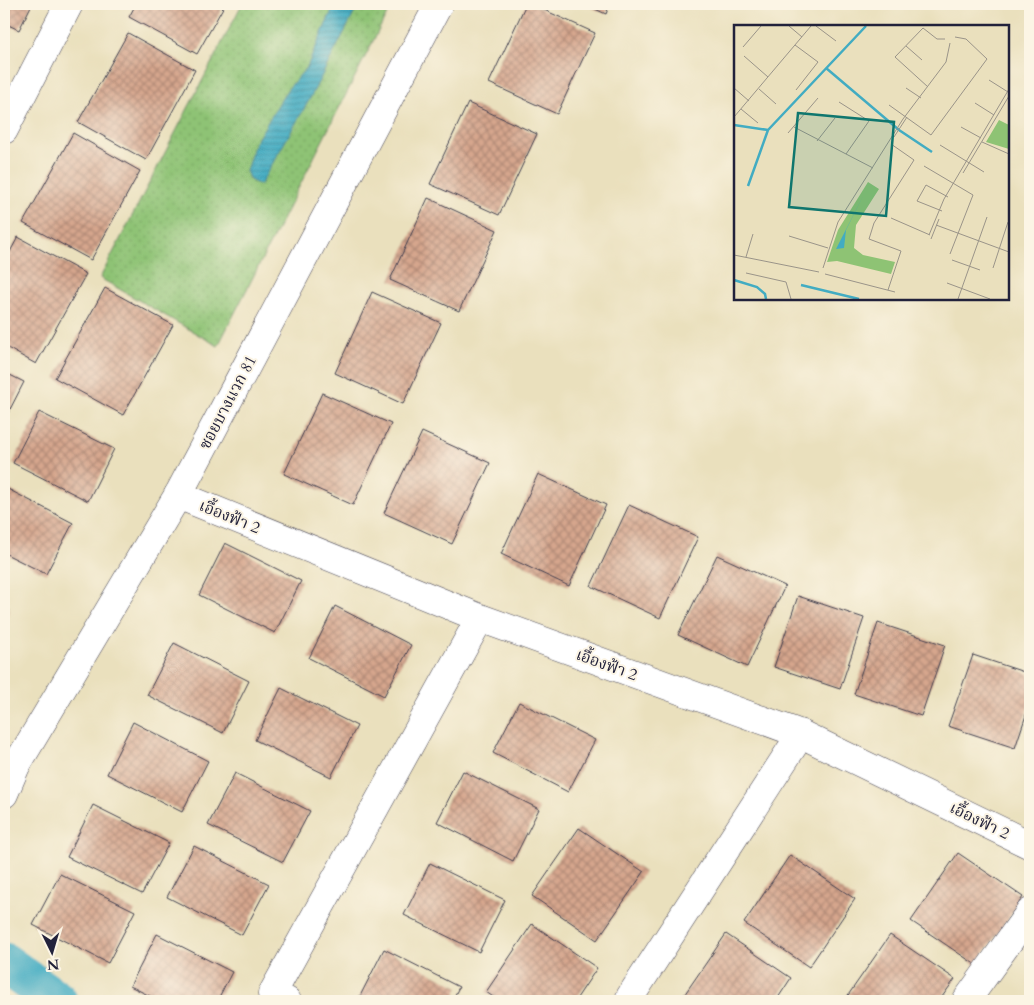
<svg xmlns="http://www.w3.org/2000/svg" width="1034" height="1005" font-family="Cardo,'Noto Serif Thai',serif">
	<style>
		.grass { fill: url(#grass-dots); stroke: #587258 }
		.water { fill: url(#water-rules); stroke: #32677e }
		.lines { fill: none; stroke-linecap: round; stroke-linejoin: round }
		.canal { stroke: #42acc2; stroke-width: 41 }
		.building { fill: url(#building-cross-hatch) }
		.street-casing { stroke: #403e4e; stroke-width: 29 }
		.street { stroke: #fff; stroke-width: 28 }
		.labels { text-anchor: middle; stroke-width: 4; stroke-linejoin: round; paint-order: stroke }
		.street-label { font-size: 16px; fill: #22223b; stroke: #fcf5e5 }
		.inset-river { fill: none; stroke: #42acc2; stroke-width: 2.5 }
		.inset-road { fill: none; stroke: #9a9489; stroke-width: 1 }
		.view { fill: #0f766e; fill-opacity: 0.15; stroke: #0f766e; stroke-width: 2.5 }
		.inset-edge { fill: none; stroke: #22223b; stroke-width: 2.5 }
	</style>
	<defs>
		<pattern id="grass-dots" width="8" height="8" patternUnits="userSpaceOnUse" patternTransform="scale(1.25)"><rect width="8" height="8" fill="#8ec374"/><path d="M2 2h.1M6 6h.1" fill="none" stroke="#7aa765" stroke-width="1.8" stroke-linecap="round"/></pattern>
		<pattern id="water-rules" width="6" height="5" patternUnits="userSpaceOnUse" patternTransform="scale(1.25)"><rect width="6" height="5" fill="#42acc2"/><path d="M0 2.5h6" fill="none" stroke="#378c9f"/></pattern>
		<pattern id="building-cross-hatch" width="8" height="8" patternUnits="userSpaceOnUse" patternTransform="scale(1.25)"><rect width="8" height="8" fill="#d6a68d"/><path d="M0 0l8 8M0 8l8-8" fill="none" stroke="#ad8774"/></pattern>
	</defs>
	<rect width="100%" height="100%" fill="#fcf5e5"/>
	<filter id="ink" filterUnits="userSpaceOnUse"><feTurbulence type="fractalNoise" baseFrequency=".02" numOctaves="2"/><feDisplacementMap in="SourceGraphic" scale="10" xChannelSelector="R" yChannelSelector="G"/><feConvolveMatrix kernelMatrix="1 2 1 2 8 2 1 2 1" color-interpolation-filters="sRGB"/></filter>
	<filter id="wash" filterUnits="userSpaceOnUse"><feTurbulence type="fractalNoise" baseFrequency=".0096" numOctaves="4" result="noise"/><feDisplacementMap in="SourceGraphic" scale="20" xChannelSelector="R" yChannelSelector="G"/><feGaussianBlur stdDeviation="1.12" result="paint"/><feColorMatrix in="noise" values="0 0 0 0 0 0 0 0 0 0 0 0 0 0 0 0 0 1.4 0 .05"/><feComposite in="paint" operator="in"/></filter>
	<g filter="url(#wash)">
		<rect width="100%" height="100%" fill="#eae0bd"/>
		<path class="grass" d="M 242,4 L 392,4 L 218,346 L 100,278 Z"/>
		<path class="water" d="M 335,4 L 359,4 L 308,102 L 260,185 L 250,180 L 246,171 L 255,143 L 287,90 L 307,67 Z"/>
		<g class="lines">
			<path class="canal" d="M 4,963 L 57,1001"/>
		</g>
		<g id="blocks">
			<g class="building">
				<path d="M 4,4 L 32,4 L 19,30 L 4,23 Z"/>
				<path d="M 136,4 L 225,4 L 197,54 L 129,17 Z"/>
				<path d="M 526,4 L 531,4 L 595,33 L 557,114 L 489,83 Z"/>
				<path d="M 584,4 L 610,4 L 606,14 Z"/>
				<path d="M 128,33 L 195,70 L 146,160 L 78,122 Z"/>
				<path d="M 468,103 L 537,134 L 499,215 L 430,184 Z"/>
				<path d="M 73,133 L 140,171 L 91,260 L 23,223 Z"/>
				<path d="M 428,198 L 497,230 L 459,311 L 390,280 Z"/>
				<path d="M 18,237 L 86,274 L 36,364 L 4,346 L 4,263 Z"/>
				<path d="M 105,288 L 173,325 L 123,415 L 55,378 Z"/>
				<path d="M 372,292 L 441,323 L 403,404 L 335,373 Z"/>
				<path d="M 4,372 L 24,382 L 4,421 Z"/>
				<path d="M 322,393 L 391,424 L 353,505 L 284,474 Z"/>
				<path d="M 39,412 L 114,449 L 88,501 L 13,463 Z"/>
				<path d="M 422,432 L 490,463 L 452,544 L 384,513 Z"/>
				<path d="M 538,474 L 606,505 L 569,586 L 501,554 Z"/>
				<path d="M 4,487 L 73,523 L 46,574 L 4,553 Z"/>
				<path d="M 629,505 L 698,537 L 660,618 L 591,586 Z"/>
				<path d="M 225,543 L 301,581 L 275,633 L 199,595 Z"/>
				<path d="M 717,555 L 785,586 L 747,667 L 678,635 Z"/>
				<path d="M 798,596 L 864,618 L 840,689 L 774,667 Z"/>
				<path d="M 335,606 L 411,645 L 384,696 L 309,658 Z"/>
				<path d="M 4,607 L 10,610 L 4,622 Z"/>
				<path d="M 878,623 L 945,645 L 921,716 L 854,694 Z"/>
				<path d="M 174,643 L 249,681 L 223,733 L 147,695 Z"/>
				<path d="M 973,655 L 1030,674 L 1030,703 L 1015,748 L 948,726 Z"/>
				<path d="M 281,688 L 357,726 L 331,777 L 255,740 Z"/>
				<path d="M 519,702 L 595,740 L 568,792 L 493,753 Z"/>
				<path d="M 133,722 L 208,761 L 182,812 L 107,774 Z"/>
				<path d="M 463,771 L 539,809 L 513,861 L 437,822 Z"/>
				<path d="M 235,773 L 310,811 L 283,862 L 208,825 Z"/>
				<path d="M 93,805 L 169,843 L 142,894 L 67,857 Z"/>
				<path d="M 579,828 L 644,872 L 597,940 L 532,896 Z"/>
				<path d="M 194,846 L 269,884 L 242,935 L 167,897 Z"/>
				<path d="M 958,853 L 1023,897 L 976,965 L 911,921 Z"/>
				<path d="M 790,855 L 855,899 L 809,967 L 744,923 Z"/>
				<path d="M 430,863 L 505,900 L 479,952 L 404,915 Z"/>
				<path d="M 60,874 L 135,911 L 108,963 L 33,925 Z"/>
				<path d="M 532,924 L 597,968 L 575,1001 L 499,1001 L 486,992 Z"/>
				<path d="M 157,934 L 232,972 L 217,1001 L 160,1001 L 130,986 Z"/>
				<path d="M 726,934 L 791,978 L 776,1001 L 680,1001 Z"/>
				<path d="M 890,935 L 955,979 L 939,1001 L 844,1001 Z"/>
				<path d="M 384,949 L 459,987 L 452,1001 L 358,1000 Z"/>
			</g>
		</g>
	</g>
	<g filter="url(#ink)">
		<use href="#blocks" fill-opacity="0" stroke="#403e4e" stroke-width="1"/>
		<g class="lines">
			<defs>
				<g id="street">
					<path d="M 4,130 L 69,4"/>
					<path d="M 178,495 L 480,618 L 801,734 L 1030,845"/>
					<path d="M 4,794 L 16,766 L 178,495 L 439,4"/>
					<path d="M 630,997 L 801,734"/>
					<path d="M 287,1001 L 272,994 L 480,618"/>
					<path d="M 966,1001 L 1030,912"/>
				</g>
			</defs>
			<use href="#street" class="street-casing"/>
			<use href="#street" class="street"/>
		</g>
	</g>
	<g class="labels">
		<g class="street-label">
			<text transform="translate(227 402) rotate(-62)" y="6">ซอยบางแวก 81</text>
			<text transform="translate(230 516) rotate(22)" y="6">เอื้องฟ้า 2</text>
			<text transform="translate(607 664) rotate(20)" y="6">เอื้องฟ้า 2</text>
			<text transform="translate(980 820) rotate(26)" y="6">เอื้องฟ้า 2</text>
		</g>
	</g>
	<g transform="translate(734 25)">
		<rect width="275" height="275" fill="#eae0bd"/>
		<path d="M 265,95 L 275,100 L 275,124 L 252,117 ZM 134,157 L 145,164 L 122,200 L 120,223 L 129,230 L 161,237 L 157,249 L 103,236 L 93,237 L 104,205 Z" fill="#8ec374"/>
		<path d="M 129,171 L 112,205 L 110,223 L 102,224 Z" fill="#42acc2"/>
		<path class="inset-river" d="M 92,43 L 165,105 L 198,127M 0,100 L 34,105 L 132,1M 14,161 L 34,105M 0,255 L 23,262 L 31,269 L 32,274M 67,260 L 125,274"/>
		<path class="inset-road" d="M 55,1 L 68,12M 82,1 L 102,16M 61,20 L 84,37 L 62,65M 172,21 L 188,35M 9,22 L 27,1M 10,31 L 34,52M 255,55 L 274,67M 194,62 L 161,32 L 189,3 L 203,14 L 211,14M 0,63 L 15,76M 172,63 L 187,73M 25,64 L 42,79M 105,77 L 135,96 L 112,129M 241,78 L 260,90M 155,80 L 197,110 L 253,34 L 232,14 L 221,12M 7,84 L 24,98M 0,92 L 77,1M 60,102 L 139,143M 227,102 L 247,113M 54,108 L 84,73M 160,112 L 173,92M 83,116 L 101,93M 248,117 L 275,129M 206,120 L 250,147M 190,141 L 239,170 L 216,229M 229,148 L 275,71M 208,186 L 183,176 L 192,160 L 214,172M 157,193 L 196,210M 202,200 L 275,227M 195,210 L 210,174 L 275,64M 55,211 L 94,223M 197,214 L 205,194M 0,230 L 85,247M 12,232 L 19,209M 218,235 L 246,245M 89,243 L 104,197 L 169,94 L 212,37 L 216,18M 259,243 L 274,197M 12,248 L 52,257 L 57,274M 91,249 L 161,267M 213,258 L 256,274M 154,265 L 167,226 L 135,214 L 140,198 L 180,135 L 157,119M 224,274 L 253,192"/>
		<path class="view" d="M 64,88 L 160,97 L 152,191 L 55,182 Z"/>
		<rect width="275" height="275" class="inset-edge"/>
	</g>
	<rect width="1034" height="1005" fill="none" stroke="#fcf5e5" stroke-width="20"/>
	<g transform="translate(52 952) rotate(175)" stroke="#fcf5e5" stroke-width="4" paint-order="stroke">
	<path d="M0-4L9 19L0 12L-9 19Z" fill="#22223b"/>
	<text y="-8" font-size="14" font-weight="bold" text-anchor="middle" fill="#22223b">N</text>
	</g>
</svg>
